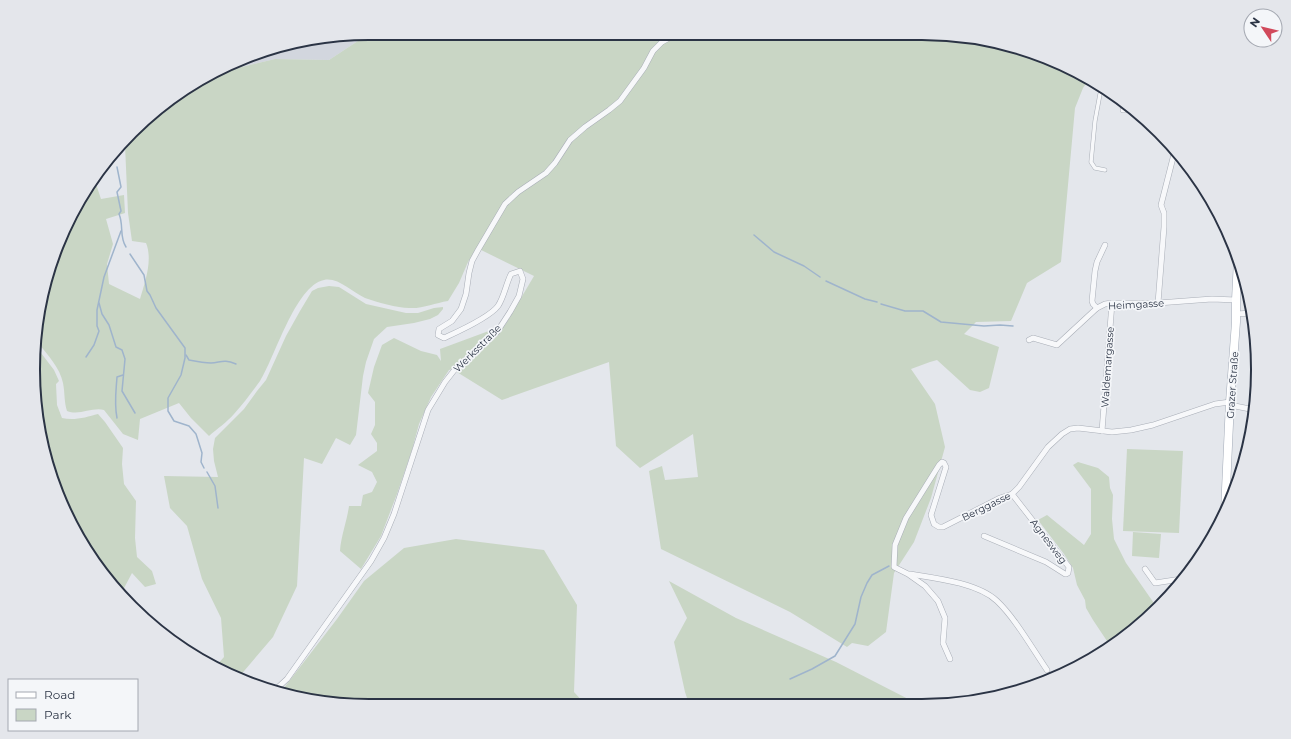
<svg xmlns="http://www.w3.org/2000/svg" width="1291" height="739" font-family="Montserrat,sans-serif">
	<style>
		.built { fill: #d2d6de }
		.green { fill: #c9d6c5 }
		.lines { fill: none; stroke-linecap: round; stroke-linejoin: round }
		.stream { stroke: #9fb4cc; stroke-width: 1.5 }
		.pedestrian-casing { stroke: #a9aeb7; stroke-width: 4.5 }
		.minor-casing { stroke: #a9aeb7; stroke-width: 6 }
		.primary-casing { stroke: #a3abb8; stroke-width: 9 }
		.pedestrian { stroke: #f7f8fa; stroke-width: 3.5 }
		.minor { stroke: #f7f8fa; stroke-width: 5 }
		.primary { stroke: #fff; stroke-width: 8 }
		.labels { text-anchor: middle; stroke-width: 3.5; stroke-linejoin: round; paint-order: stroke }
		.street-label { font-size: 10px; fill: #2b3445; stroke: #f4f6f9 }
		.rim { fill: none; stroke: #2b3445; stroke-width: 2 }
	</style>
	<rect width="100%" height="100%" fill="#e4e7ec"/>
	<path class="built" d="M 370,33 L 329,60 L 275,59 L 221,72 L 262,51 Z"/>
	<g class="green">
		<path d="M 370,33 L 943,34 L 1029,51 L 1090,78 L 1083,88 L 1075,108 L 1061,262 L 1027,283 L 1011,321 L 976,322 L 964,334 L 999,347 L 989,388 L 980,392 L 970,390 L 937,360 L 930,362 L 911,369 L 935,404 L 945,447 L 931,498 L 914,542 L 894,573 L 886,632 L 868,646 L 852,643 L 847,647 L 790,612 L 661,549 L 649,471 L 662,466 L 665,480 L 698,477 L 693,434 L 640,468 L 616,446 L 609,362 L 502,400 L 452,369 L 449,370 L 431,397 L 419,424 L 412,450 L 397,494 L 381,536 L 361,569 L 340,551 C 341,536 347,521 349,506 L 361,506 L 363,495 L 372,492 L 377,482 L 372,472 L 358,465 L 377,451 L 377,443 L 371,434 L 375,425 L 375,402 L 368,393 L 374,367 L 382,345 L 394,338 L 421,351 L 437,355 L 441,361 L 440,349 L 505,325 L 534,276 L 477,248 L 468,262 L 459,283 L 448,301 C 435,303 422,309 409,308 C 398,308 376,302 365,298 C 352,292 338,277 324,280 C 295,286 275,358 260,381 C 252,392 243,404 234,414 C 227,422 217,429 209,436 L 191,418 L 179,403 L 140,419 L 138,440 L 123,434 L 104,410 C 92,407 79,416 67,411 C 64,402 65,393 63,383 C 60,368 48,355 38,343 L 45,282 L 90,182 L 94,178 L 101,199 L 124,195 L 125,213 L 106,219 L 113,244 L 107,264 L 109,284 L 140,299 C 145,282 153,260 146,243 L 132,241 L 128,213 L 125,145 L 165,102 L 221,72 L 275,59 L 329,60 Z"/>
		<path d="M 329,286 L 339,287 L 366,304 L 406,313 L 418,313 L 434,308 L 443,307 L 443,309 L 438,315 L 430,319 L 414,323 L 387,327 L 374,339 L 366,362 L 363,376 L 356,435 L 350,445 L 336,438 L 322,464 L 304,458 L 297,586 L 273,637 L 239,677 L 215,667 L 224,657 L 221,618 L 202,579 L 187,526 L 170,508 L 164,476 L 218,477 L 214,461 L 213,449 L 215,438 L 244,409 L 257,391 L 266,380 L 286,336 L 300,311 L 312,291 L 318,288 Z"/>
		<path d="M 38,349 L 54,370 L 59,381 L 56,384 L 57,405 L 62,418 C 74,421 87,417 98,414 L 105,422 L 123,448 L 122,464 L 124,484 L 136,501 L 135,538 L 137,557 L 152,571 L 156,584 L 145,587 L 132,573 L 123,590 L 126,599 L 116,591 L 59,498 L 34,391 Z"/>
		<path d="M 1127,449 L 1183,451 L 1179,533 L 1123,531 Z"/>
		<path d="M 1078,462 L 1098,468 L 1109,477 L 1110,488 L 1113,495 L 1112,519 L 1114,539 L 1126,563 L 1158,609 L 1111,647 L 1093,620 L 1086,608 L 1085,600 L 1077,585 L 1073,568 L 1064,554 L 1038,520 L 1047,515 L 1084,545 L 1091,534 L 1091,489 L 1073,465 Z"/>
		<path d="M 1133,532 L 1161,534 L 1159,558 L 1132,556 Z"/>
		<path d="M 456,539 L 544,550 L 577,605 L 574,692 L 585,704 L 348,705 L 280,693 L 337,619 L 364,581 L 404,548 Z"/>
		<path d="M 669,581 L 736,618 L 836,662 L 916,703 L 689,704 L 685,692 L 674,642 L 687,618 Z"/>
	</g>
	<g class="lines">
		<g class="stream">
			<path d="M 117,167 L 121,187 L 117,192 L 121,211 L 119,214 C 124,225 119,237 126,247"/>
			<path d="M 754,235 L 774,252 L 804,266 L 820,277"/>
			<path d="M 130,254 L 144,275 L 147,291 L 150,295 L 156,308 L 185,348 L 185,358 L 181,375 L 168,398 L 168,411 L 174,421 L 189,426 L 196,434 L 202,453 L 201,462 L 204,468"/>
			<path d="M 826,281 L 865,299 L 877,302"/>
			<path d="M 99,303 L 102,314 L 109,325 L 116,347 L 122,350 L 125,359 L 122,391 L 135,413"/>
			<path d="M 881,304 L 905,311 L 923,311 L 941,322 L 984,326 L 1000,325 L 1013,326"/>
			<path d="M 186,355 L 189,360 C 194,361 205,363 211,363 C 222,362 224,359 236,364"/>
			<path d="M 86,357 L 94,345 L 99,331 L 97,326 L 97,310 L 104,277 L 121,231"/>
			<path d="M 117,418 C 114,403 116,392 117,377 L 123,375"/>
			<path d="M 207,472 L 215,486 L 218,508"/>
			<path d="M 790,679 L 812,669 L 835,656 L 855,624 L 861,597 L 867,583 L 872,575 L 889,566"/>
		</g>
		<defs>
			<path id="pedestrian" d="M 1100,94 L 1095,121 L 1091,162 L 1095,168 L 1105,170"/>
			<g id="minor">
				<path d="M 1123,110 L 1129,110 L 1138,112"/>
				<path d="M 1158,303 L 1164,227 L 1164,213 L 1161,205 L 1175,150"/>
				<path d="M 1097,308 L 1093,304 L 1092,301 L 1095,271 L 1097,262 L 1105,245"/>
				<path d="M 1236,314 L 1252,313"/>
				<path d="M 1029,340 L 1033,338 L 1057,345 L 1097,308 L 1105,304 L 1112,303 L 1158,303 L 1212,299 L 1236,300"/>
				<path d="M 1230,405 L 1255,410"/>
				<path d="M 1102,431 L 1112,303"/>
				<path d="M 984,536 L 1046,562 L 1065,574 L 1066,574 L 1068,573 L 1069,567 L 1012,494"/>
				<path d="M 1145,569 L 1155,583 L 1181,579"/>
				<path d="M 910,574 C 935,578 978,583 997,601 C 1015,618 1032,648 1047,670"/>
				<path d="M 1102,648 L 1105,651"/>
				<path d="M 950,659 L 943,643 L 945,618 L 938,601 L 925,586 L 908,574 L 894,567 L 895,545 L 906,518 L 939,465 L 942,462 L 944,463 L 946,467 L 931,515 L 934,524 L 939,527 L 943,527 L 1000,498 L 1012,494 L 1019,487 L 1048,447 L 1062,434 L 1070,429 L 1078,428 L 1112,432 L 1131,430 L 1153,425 L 1215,404 L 1230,402"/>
				<path d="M 274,691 L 287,679 L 371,561 L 384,538 L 394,514 L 428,410 L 445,382 L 456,368 L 482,346 L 497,332 L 510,312 L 519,296 L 523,279 L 520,271 L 511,274 C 506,284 504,297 498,306 C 489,318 457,332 444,338 L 438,335 L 439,329 L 452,321 L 461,309 L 466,294 L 469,273 L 472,261 L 478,250 L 505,204 L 518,192 L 546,173 L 555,163 L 570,140 L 585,127 L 609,110 L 620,101 L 644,68 L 653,51 L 662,42 L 678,33"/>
			</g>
			<path id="primary" d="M 1225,511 L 1230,402 L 1236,322 L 1236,300 L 1238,259"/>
		</defs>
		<use href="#pedestrian" class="pedestrian-casing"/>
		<use href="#minor" class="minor-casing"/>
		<use href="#primary" class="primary-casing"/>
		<use href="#pedestrian" class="pedestrian"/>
		<use href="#minor" class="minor"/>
		<use href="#primary" class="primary"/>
	</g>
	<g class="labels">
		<g class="street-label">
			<text transform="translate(1136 304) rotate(-3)" y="4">Heimgasse</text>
			<text transform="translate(477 348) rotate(-45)" y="4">Werksstraße</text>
			<text transform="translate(1107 367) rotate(-86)" y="4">Waldemargasse</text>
			<text transform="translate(1232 385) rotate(-86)" y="4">Grazer Straße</text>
			<text transform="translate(986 506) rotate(-26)" y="4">Berggasse</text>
			<text transform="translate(1049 541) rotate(53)" y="4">Agnesweg</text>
		</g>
	</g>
	<path d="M0 0H1291V739H0ZM369 40H922A329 329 0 0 1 1251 369V370A329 329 0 0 1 922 699H369A329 329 0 0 1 40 370V369A329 329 0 0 1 369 40Z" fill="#e4e6eb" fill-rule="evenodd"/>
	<path class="rim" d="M369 40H922A329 329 0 0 1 1251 369V370A329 329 0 0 1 922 699H369A329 329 0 0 1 40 370V369A329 329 0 0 1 369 40Z"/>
	<rect x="8" y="679" width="130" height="52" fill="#f4f6f9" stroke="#a4a8b1"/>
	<rect x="16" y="692" width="20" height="6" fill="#ffffff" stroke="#a4a8b1"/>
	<text x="44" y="699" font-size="12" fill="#2b3445">Road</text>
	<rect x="16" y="709" width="20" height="12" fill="#c9d6c5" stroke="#a4a8b1"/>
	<text x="44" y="719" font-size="12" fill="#2b3445">Park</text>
	<g transform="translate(1263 28) rotate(305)"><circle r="19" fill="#f4f6f9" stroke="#a4a8b1"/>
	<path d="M0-3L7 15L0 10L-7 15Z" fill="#d1495b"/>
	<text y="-6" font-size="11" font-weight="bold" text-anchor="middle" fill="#2b3445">N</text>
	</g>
</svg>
